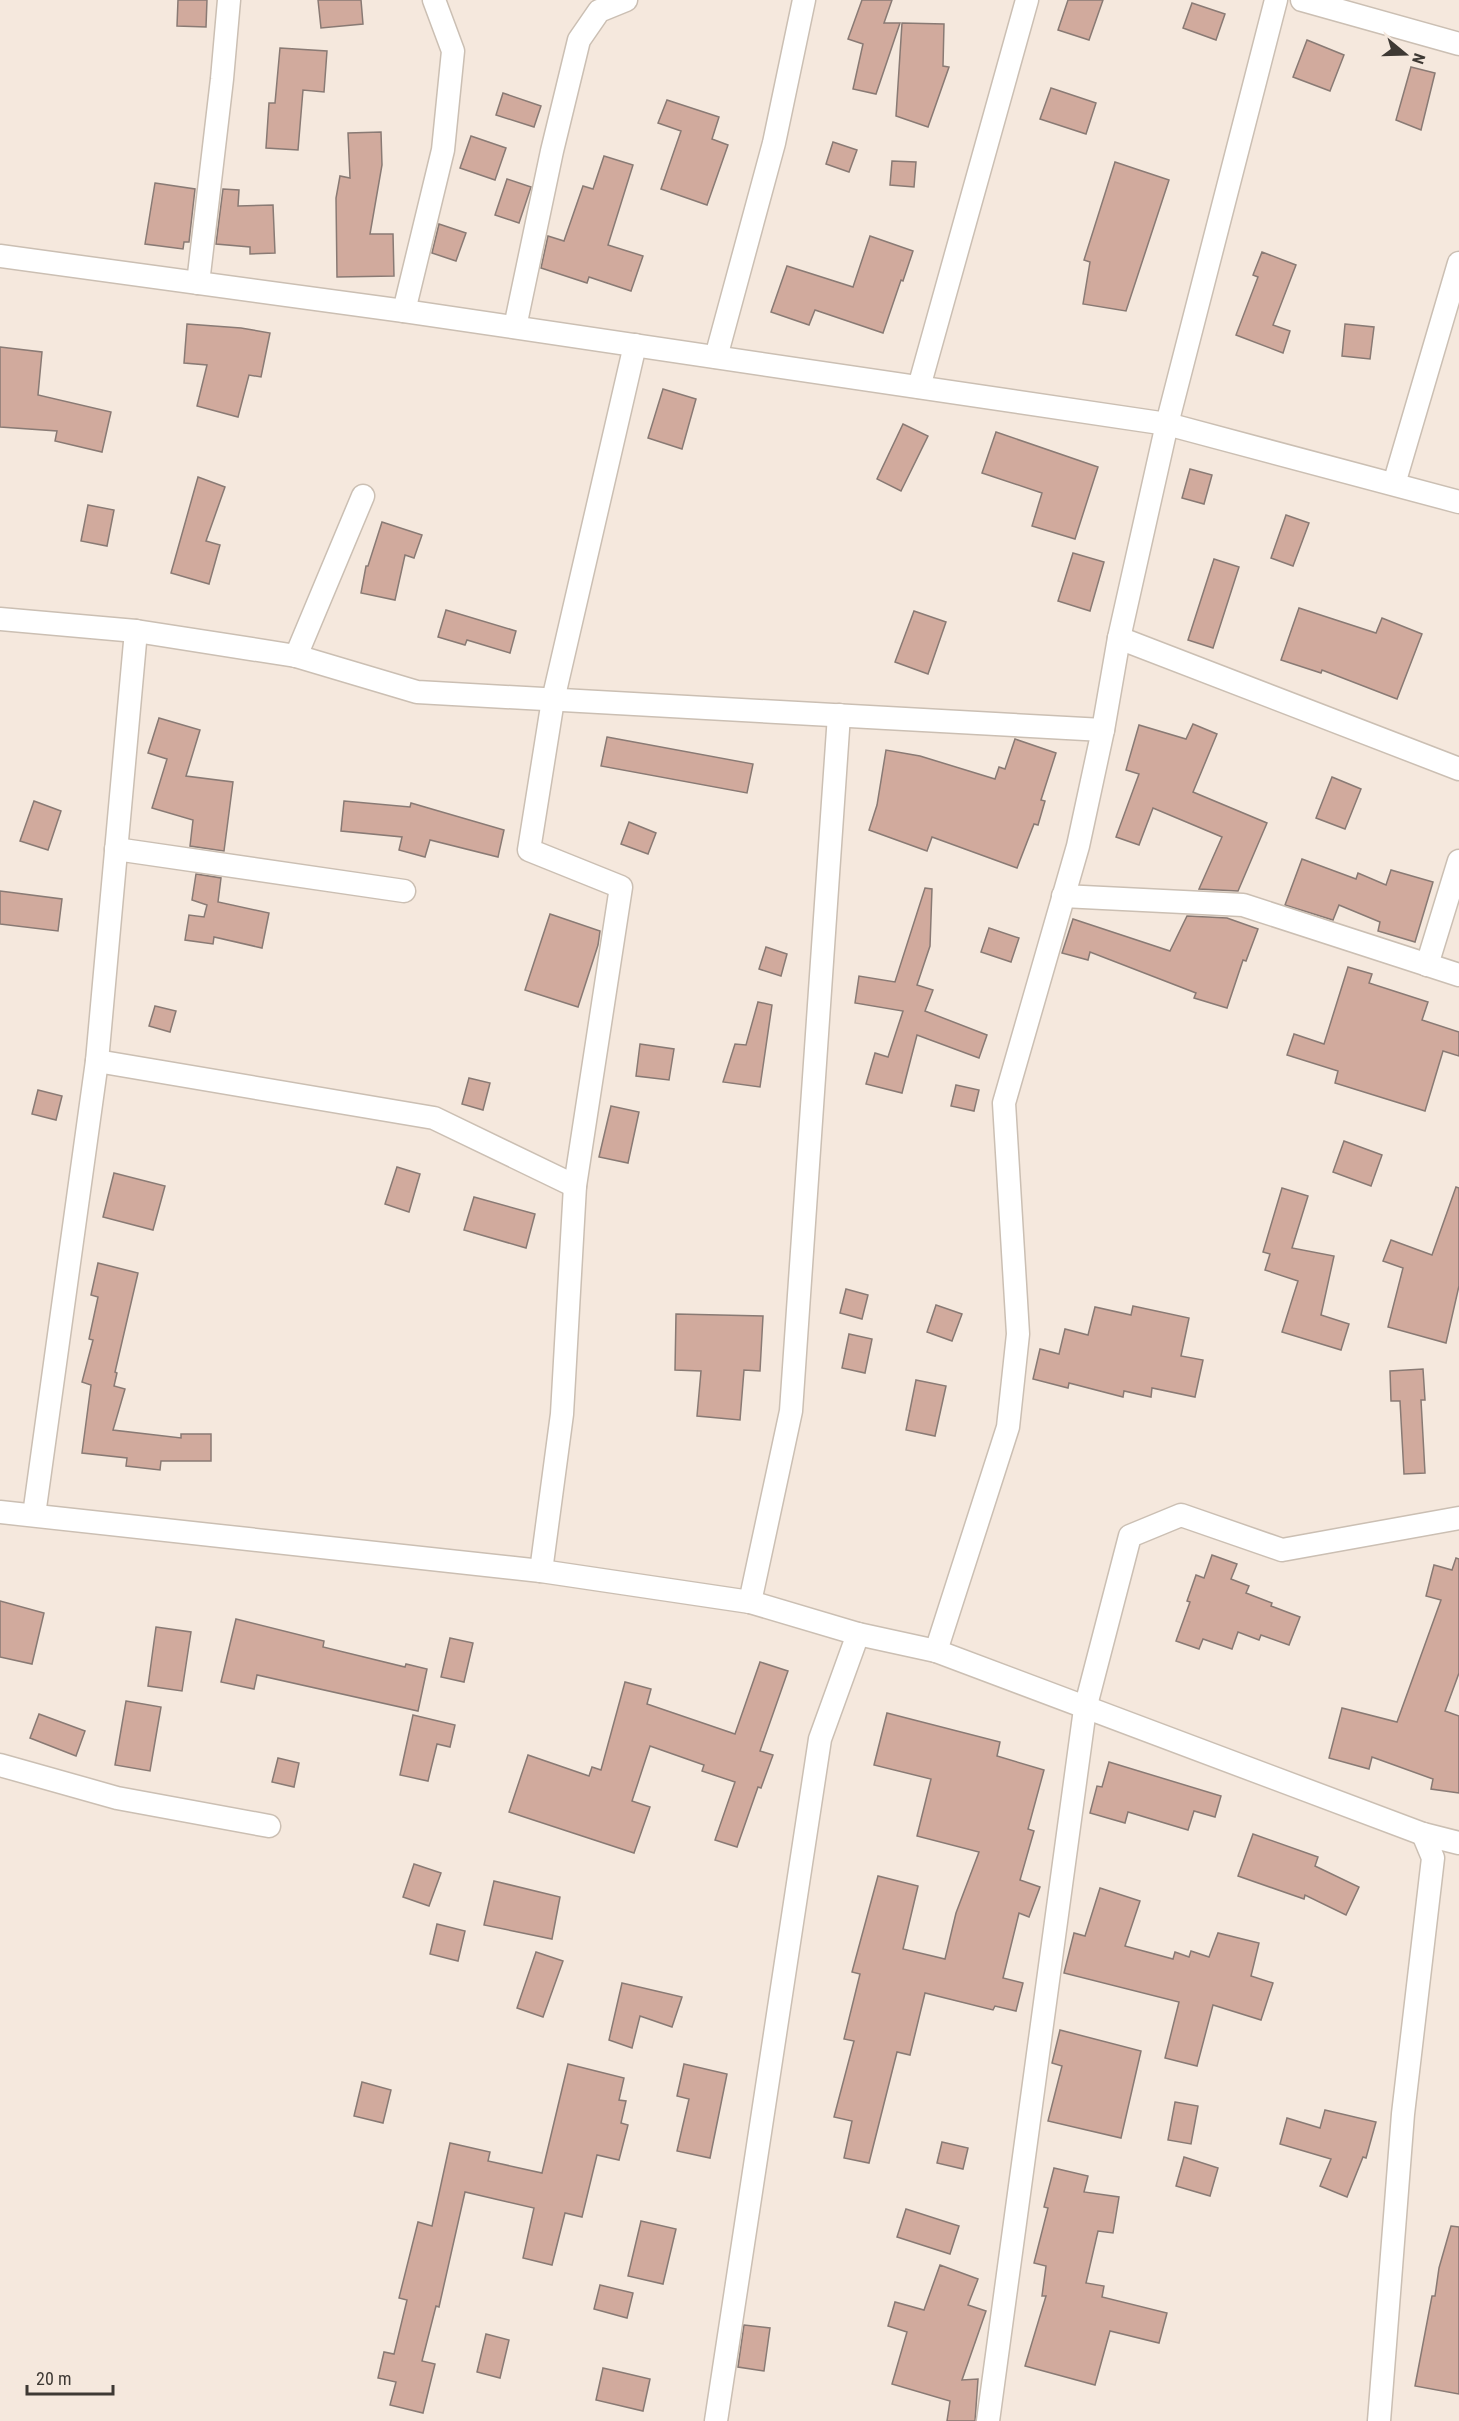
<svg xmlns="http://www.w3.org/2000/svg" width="1459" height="2421" font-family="'Roboto Condensed',sans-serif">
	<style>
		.building { fill: #d1aa9d; stroke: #897a74; stroke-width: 1.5 }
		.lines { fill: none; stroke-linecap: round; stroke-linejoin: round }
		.minor-casing { stroke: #cbbfb3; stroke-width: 25 }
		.minor { stroke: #fff; stroke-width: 22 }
	</style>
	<rect width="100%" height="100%" fill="#f5e8dd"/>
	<g class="building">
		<path d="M 178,0 L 207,0 L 206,27 L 177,26 Z"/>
		<path d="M 318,0 L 361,0 L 363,24 L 321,28 Z"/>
		<path d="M 862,0 L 892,0 L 884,23 L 900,23 L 876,94 L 853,89 L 863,44 L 848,39 Z"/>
		<path d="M 1068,0 L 1103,0 L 1089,40 L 1058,30 Z"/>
		<path d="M 1192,3 L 1225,14 L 1216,40 L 1183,28 Z"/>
		<path d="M 902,23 L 944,24 L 943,66 L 949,67 L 928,127 L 896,116 Z"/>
		<path d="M 1307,40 L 1344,55 L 1330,91 L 1293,77 Z"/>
		<path d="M 280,48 L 327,51 L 324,92 L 303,90 L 298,150 L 266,148 L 269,103 L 275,103 Z"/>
		<path d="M 1411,67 L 1435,73 L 1421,130 L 1396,120 Z"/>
		<path d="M 1051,88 L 1096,103 L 1086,134 L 1040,119 Z"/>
		<path d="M 503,93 L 541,106 L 534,127 L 496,115 Z"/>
		<path d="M 667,100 L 719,117 L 712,139 L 728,145 L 707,205 L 661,189 L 681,131 L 658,123 Z"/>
		<path d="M 381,132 L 382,165 L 370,234 L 393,234 L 394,276 L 337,277 L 336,198 L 340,176 L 350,178 L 348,133 Z"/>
		<path d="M 471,136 L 506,148 L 495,180 L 460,168 Z"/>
		<path d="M 833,142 L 857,150 L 849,172 L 826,164 Z"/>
		<path d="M 604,156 L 633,165 L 608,245 L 643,256 L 631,291 L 589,277 L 587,283 L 541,268 L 548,236 L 564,241 L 583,186 L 593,189 Z"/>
		<path d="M 892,161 L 916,162 L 914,187 L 890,185 Z"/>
		<path d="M 1115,162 L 1169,180 L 1126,311 L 1083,304 L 1090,262 L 1084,260 Z"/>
		<path d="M 507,179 L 531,187 L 519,223 L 495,215 Z"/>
		<path d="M 155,183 L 195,189 L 189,242 L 184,242 L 183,249 L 145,244 Z"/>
		<path d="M 223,189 L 239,190 L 238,206 L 273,205 L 275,253 L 250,254 L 250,247 L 216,244 Z"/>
		<path d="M 439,224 L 466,233 L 456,261 L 432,253 Z"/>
		<path d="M 870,236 L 913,251 L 903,281 L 901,280 L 883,333 L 815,310 L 809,325 L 771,312 L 787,266 L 853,287 Z"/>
		<path d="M 1262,252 L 1296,265 L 1273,325 L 1290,331 L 1283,353 L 1236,335 L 1258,277 L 1253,275 Z"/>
		<path d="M 187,324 L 241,328 L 270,333 L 261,377 L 249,375 L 238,417 L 197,406 L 207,365 L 184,363 Z"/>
		<path d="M 1345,324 L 1374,327 L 1370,359 L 1342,356 Z"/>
		<path d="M 0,347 L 42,352 L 38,395 L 111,412 L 102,452 L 55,441 L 57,431 L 0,427 Z"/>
		<path d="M 663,389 L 696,399 L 682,449 L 648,438 Z"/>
		<path d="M 903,424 L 928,436 L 901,491 L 877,479 Z"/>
		<path d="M 996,432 L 1098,467 L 1075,539 L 1032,526 L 1042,493 L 982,473 Z"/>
		<path d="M 1190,469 L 1212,475 L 1204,504 L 1182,498 Z"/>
		<path d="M 198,477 L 225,487 L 206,541 L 220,545 L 209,584 L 171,573 Z"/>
		<path d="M 88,505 L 114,510 L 107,546 L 81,541 Z"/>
		<path d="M 1286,515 L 1309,523 L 1293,566 L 1271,558 Z"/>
		<path d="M 382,522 L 422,535 L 414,558 L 405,555 L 395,600 L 361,593 L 366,566 L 368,566 Z"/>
		<path d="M 1073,553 L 1104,562 L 1090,611 L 1058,601 Z"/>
		<path d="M 1214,559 L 1239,567 L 1213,648 L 1188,640 Z"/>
		<path d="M 1299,608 L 1376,633 L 1382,618 L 1422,634 L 1397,699 L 1322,670 L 1321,673 L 1281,660 Z"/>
		<path d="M 446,610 L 516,631 L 510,653 L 467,640 L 465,645 L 438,637 Z"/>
		<path d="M 914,611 L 946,622 L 928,674 L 895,662 Z"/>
		<path d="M 159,718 L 200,730 L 186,776 L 233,782 L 224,851 L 190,846 L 193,820 L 152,808 L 167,759 L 148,753 Z"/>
		<path d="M 1193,724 L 1217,734 L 1193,792 L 1267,823 L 1238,891 L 1199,889 L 1222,837 L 1153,808 L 1139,845 L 1116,837 L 1139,774 L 1126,770 L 1139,725 L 1186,739 Z"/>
		<path d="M 607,737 L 753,764 L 747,793 L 601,766 Z"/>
		<path d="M 1015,739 L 1056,753 L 1041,800 L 1045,801 L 1038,825 L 1034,824 L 1017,868 L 932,837 L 927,851 L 869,830 L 877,805 L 886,750 L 920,756 L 995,779 L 999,767 L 1005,769 Z"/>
		<path d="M 1332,777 L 1361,789 L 1345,829 L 1316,818 Z"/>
		<path d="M 34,801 L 61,811 L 48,850 L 20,841 Z"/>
		<path d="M 344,801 L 410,807 L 411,803 L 504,830 L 498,857 L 430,840 L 425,857 L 399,850 L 402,837 L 341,831 Z"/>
		<path d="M 629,822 L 656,833 L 648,854 L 621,844 Z"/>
		<path d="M 1302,859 L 1356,879 L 1358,873 L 1386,885 L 1391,870 L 1433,882 L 1415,942 L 1378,931 L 1380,922 L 1339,905 L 1333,920 L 1285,905 Z"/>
		<path d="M 196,874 L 221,878 L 218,902 L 269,913 L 262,948 L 214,937 L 213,944 L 185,940 L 189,915 L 204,917 L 207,905 L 192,900 Z"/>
		<path d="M 925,888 L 932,889 L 930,946 L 917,985 L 933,990 L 925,1011 L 987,1035 L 979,1058 L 917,1035 L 902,1093 L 866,1084 L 875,1053 L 888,1057 L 903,1011 L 855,1003 L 859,976 L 895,982 Z"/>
		<path d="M 0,891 L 62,899 L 58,931 L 0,924 Z"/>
		<path d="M 550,914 L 600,931 L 598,945 L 578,1007 L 525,990 Z"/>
		<path d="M 1187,916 L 1227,918 L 1258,929 L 1246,961 L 1243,960 L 1227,1008 L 1194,998 L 1196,993 L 1090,952 L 1088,960 L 1062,953 L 1073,919 L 1170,951 Z"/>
		<path d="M 989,928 L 1019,938 L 1011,962 L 981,952 Z"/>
		<path d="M 766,947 L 787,954 L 781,976 L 759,969 Z"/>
		<path d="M 1348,967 L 1372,974 L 1369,983 L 1428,1002 L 1422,1020 L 1459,1032 L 1459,1056 L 1443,1051 L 1425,1111 L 1335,1083 L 1338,1071 L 1287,1055 L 1294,1034 L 1324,1044 Z"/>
		<path d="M 758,1002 L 772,1005 L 760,1087 L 723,1082 L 735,1044 L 746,1045 Z"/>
		<path d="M 155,1006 L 176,1011 L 170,1032 L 149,1026 Z"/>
		<path d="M 640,1044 L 674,1049 L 669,1080 L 636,1076 Z"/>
		<path d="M 469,1078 L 490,1083 L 483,1110 L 462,1104 Z"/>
		<path d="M 956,1085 L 979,1090 L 974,1111 L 951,1106 Z"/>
		<path d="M 38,1090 L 62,1096 L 56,1120 L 32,1114 Z"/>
		<path d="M 611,1106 L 639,1112 L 628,1163 L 599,1157 Z"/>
		<path d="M 1344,1141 L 1382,1155 L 1371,1186 L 1333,1172 Z"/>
		<path d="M 397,1167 L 420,1174 L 409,1212 L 385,1204 Z"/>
		<path d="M 114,1173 L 165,1186 L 153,1230 L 103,1217 Z"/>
		<path d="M 1456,1187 L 1459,1188 L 1459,1286 L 1446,1343 L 1388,1327 L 1403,1268 L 1383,1261 L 1391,1240 L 1432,1255 Z"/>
		<path d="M 1282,1188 L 1308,1196 L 1292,1248 L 1334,1256 L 1321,1315 L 1349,1324 L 1341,1350 L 1282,1332 L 1298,1281 L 1265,1270 L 1270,1254 L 1263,1252 Z"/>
		<path d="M 474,1197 L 535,1214 L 526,1248 L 464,1230 Z"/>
		<path d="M 98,1263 L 138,1273 L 115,1372 L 117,1373 L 114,1386 L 125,1389 L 113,1430 L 181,1438 L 181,1434 L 211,1434 L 211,1461 L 161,1461 L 160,1470 L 126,1466 L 127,1458 L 82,1453 L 91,1385 L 82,1382 L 93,1340 L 89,1339 L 98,1297 L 91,1295 Z"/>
		<path d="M 846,1289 L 868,1295 L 862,1319 L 840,1313 Z"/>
		<path d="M 936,1305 L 962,1314 L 952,1341 L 927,1332 Z"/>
		<path d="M 1133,1306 L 1189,1318 L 1181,1356 L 1203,1360 L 1195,1397 L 1152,1388 L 1151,1397 L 1124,1391 L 1123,1397 L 1069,1383 L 1068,1388 L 1033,1379 L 1040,1349 L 1059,1354 L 1065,1329 L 1088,1335 L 1095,1307 L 1131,1315 Z"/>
		<path d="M 676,1314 L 763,1316 L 760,1371 L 744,1370 L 740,1420 L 697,1416 L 701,1371 L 675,1370 Z"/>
		<path d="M 849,1334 L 872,1339 L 865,1373 L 842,1368 Z"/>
		<path d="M 1423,1369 L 1425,1400 L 1421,1400 L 1425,1473 L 1404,1474 L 1400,1401 L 1391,1401 L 1390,1371 Z"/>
		<path d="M 916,1380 L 946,1386 L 935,1436 L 906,1430 Z"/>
		<path d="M 1212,1555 L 1237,1564 L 1231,1579 L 1249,1586 L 1246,1593 L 1272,1603 L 1271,1606 L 1300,1617 L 1289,1645 L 1261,1635 L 1259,1640 L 1238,1632 L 1232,1649 L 1203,1639 L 1199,1649 L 1176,1641 L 1190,1602 L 1187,1601 L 1196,1575 L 1204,1578 Z"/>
		<path d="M 1456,1558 L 1459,1559 L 1459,1673 L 1445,1711 L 1459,1716 L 1459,1793 L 1431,1789 L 1433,1779 L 1372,1757 L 1369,1769 L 1329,1758 L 1342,1708 L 1397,1722 L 1441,1600 L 1426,1596 L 1434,1565 L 1452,1570 Z"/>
		<path d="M 0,1601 L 44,1613 L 32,1664 L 0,1657 Z"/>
		<path d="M 236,1619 L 324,1641 L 323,1647 L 405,1667 L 406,1664 L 427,1669 L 418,1711 L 257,1675 L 254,1689 L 221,1682 Z"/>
		<path d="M 156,1627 L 191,1632 L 182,1691 L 148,1686 Z"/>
		<path d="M 450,1638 L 473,1643 L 464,1682 L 441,1677 Z"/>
		<path d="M 760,1662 L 788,1671 L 760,1751 L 773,1755 L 761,1788 L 758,1787 L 737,1847 L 715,1840 L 735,1782 L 702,1771 L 704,1765 L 650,1746 L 632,1801 L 650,1807 L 634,1853 L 509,1812 L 528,1755 L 589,1776 L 592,1767 L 601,1770 L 625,1682 L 651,1689 L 647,1704 L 735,1734 Z"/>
		<path d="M 126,1701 L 161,1707 L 150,1771 L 115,1765 Z"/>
		<path d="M 887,1713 L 1000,1742 L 997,1756 L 1044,1770 L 1028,1829 L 1034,1831 L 1020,1880 L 1040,1887 L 1029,1917 L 1019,1913 L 1003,1978 L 1023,1983 L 1016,2011 L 995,2006 L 993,2010 L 925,1993 L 910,2055 L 897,2052 L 869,2163 L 844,2158 L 852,2121 L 834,2117 L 854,2041 L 844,2039 L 860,1974 L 852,1972 L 878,1876 L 918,1886 L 903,1949 L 945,1959 L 956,1913 L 979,1852 L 917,1836 L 931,1779 L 874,1765 Z"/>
		<path d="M 39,1714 L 85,1731 L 76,1756 L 30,1738 Z"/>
		<path d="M 413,1715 L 455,1725 L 450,1747 L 437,1744 L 428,1781 L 400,1775 Z"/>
		<path d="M 278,1758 L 299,1763 L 294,1787 L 272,1782 Z"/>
		<path d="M 1109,1762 L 1221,1796 L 1215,1817 L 1194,1811 L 1188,1830 L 1128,1812 L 1125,1823 L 1090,1813 L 1097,1786 L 1102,1787 Z"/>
		<path d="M 1253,1834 L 1318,1857 L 1315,1866 L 1359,1887 L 1346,1915 L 1305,1895 L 1304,1899 L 1238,1876 Z"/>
		<path d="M 414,1864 L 441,1873 L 429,1906 L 403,1897 Z"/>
		<path d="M 494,1881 L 560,1897 L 552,1939 L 484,1925 Z"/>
		<path d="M 1100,1888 L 1140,1901 L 1125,1946 L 1173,1959 L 1175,1952 L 1189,1957 L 1191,1951 L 1209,1957 L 1218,1933 L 1259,1943 L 1251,1976 L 1273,1983 L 1261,2020 L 1213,2005 L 1197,2066 L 1165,2058 L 1179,2002 L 1064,1973 L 1074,1933 L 1085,1936 Z"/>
		<path d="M 437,1924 L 465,1931 L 458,1961 L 430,1954 Z"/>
		<path d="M 536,1952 L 563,1961 L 543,2017 L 517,2008 Z"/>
		<path d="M 622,1983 L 682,1997 L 672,2027 L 640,2016 L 632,2048 L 609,2040 Z"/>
		<path d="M 1060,2030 L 1141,2051 L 1121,2138 L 1048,2121 L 1062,2066 L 1052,2063 Z"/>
		<path d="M 568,2064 L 624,2078 L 619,2100 L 626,2101 L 621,2123 L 628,2125 L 619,2160 L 597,2155 L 582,2217 L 565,2213 L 552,2265 L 523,2258 L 534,2208 L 465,2192 L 439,2307 L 436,2306 L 422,2361 L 435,2364 L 423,2413 L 390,2405 L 396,2382 L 378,2378 L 384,2352 L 394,2354 L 407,2300 L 399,2298 L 418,2222 L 432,2226 L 450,2143 L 490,2152 L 488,2161 L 542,2173 Z"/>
		<path d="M 684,2064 L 727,2074 L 710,2158 L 677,2151 L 689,2099 L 677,2096 Z"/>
		<path d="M 362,2082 L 391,2090 L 383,2123 L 354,2116 Z"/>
		<path d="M 1175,2102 L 1198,2106 L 1191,2144 L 1168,2140 Z"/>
		<path d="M 1325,2110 L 1376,2122 L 1366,2158 L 1363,2157 L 1347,2197 L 1320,2186 L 1331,2159 L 1280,2144 L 1287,2118 L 1320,2128 Z"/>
		<path d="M 942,2142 L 968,2148 L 963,2169 L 937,2163 Z"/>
		<path d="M 1184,2157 L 1218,2168 L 1210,2196 L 1176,2186 Z"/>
		<path d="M 1054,2168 L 1088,2176 L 1084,2192 L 1119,2197 L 1113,2233 L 1098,2231 L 1086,2283 L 1104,2286 L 1102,2297 L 1167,2313 L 1159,2343 L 1110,2331 L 1095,2385 L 1025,2366 L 1046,2296 L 1042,2296 L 1046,2266 L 1034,2263 L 1048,2208 L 1044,2207 Z"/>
		<path d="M 906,2209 L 959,2226 L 950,2254 L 897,2237 Z"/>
		<path d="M 641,2221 L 676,2229 L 663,2284 L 628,2276 Z"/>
		<path d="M 1451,2226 L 1459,2227 L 1459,2394 L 1415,2386 L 1432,2296 L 1435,2296 L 1439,2268 Z"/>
		<path d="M 940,2265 L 978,2279 L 968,2305 L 986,2311 L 962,2380 L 978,2379 L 975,2421 L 947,2421 L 950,2401 L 892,2384 L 907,2332 L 888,2326 L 895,2302 L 924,2310 Z"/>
		<path d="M 600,2285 L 633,2293 L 627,2318 L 594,2309 Z"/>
		<path d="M 744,2325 L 770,2328 L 764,2371 L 738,2367 Z"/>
		<path d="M 486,2334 L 509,2340 L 500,2378 L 477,2372 Z"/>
		<path d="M 603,2368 L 650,2379 L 643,2411 L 596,2400 Z"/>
	</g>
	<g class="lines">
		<defs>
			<g id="minor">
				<path d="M 1302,0 L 1459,44"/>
				<path d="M 0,256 L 404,311 L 1167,424 L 1459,502"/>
				<path d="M 198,283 L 222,79 L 229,0"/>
				<path d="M 404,311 L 443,150 L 453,51 L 434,0"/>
				<path d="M 515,327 L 552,151 L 579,40 L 599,11 L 626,0"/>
				<path d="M 716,357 L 774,143 L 804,0"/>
				<path d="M 919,387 L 1027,0"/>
				<path d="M 1394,484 L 1459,263"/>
				<path d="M 0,619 L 136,631 L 296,656 L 417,692 L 1103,730"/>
				<path d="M 1119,638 L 1459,769"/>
				<path d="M 296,656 L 363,496"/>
				<path d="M 116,849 L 404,891"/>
				<path d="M 1063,896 L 1243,905 L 1459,975"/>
				<path d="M 1427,965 L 1459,861"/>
				<path d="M 97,1061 L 434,1118 L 575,1186"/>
				<path d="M 0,1512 L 541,1571 L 750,1602 L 858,1634 L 936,1651 L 1423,1834 L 1459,1843"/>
				<path d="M 34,1515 L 97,1061 L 136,631"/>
				<path d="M 541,1571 L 562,1414 L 575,1186 L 621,887 L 529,850 L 553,700 L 635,345"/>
				<path d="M 750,1602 L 791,1411 L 839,715"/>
				<path d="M 936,1651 L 1008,1427 L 1018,1334 L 1004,1103 L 1078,846 L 1103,730 L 1119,638 L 1167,424 L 1276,0"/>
				<path d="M 0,1765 L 117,1798 L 269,1826"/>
				<path d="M 716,2421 L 820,1739 L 858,1634"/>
				<path d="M 988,2421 L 1085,1709 L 1130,1536 L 1181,1515 L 1282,1550 L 1459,1518"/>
				<path d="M 1379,2421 L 1403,2114 L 1433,1858 L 1423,1834"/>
			</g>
		</defs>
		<use href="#minor" class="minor-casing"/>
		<use href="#minor" class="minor"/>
	</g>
	<g transform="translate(1405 54) rotate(109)" stroke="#f5e8dd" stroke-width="4.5" paint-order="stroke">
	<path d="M0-4.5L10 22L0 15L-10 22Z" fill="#3e3934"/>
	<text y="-9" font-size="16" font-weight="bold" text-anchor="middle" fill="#3e3934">N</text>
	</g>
	<path d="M27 2385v9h86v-9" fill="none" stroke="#3e3934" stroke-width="3"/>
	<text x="36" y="2385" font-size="18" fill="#3e3934" stroke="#f5e8dd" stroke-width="4.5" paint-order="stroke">20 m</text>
</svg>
